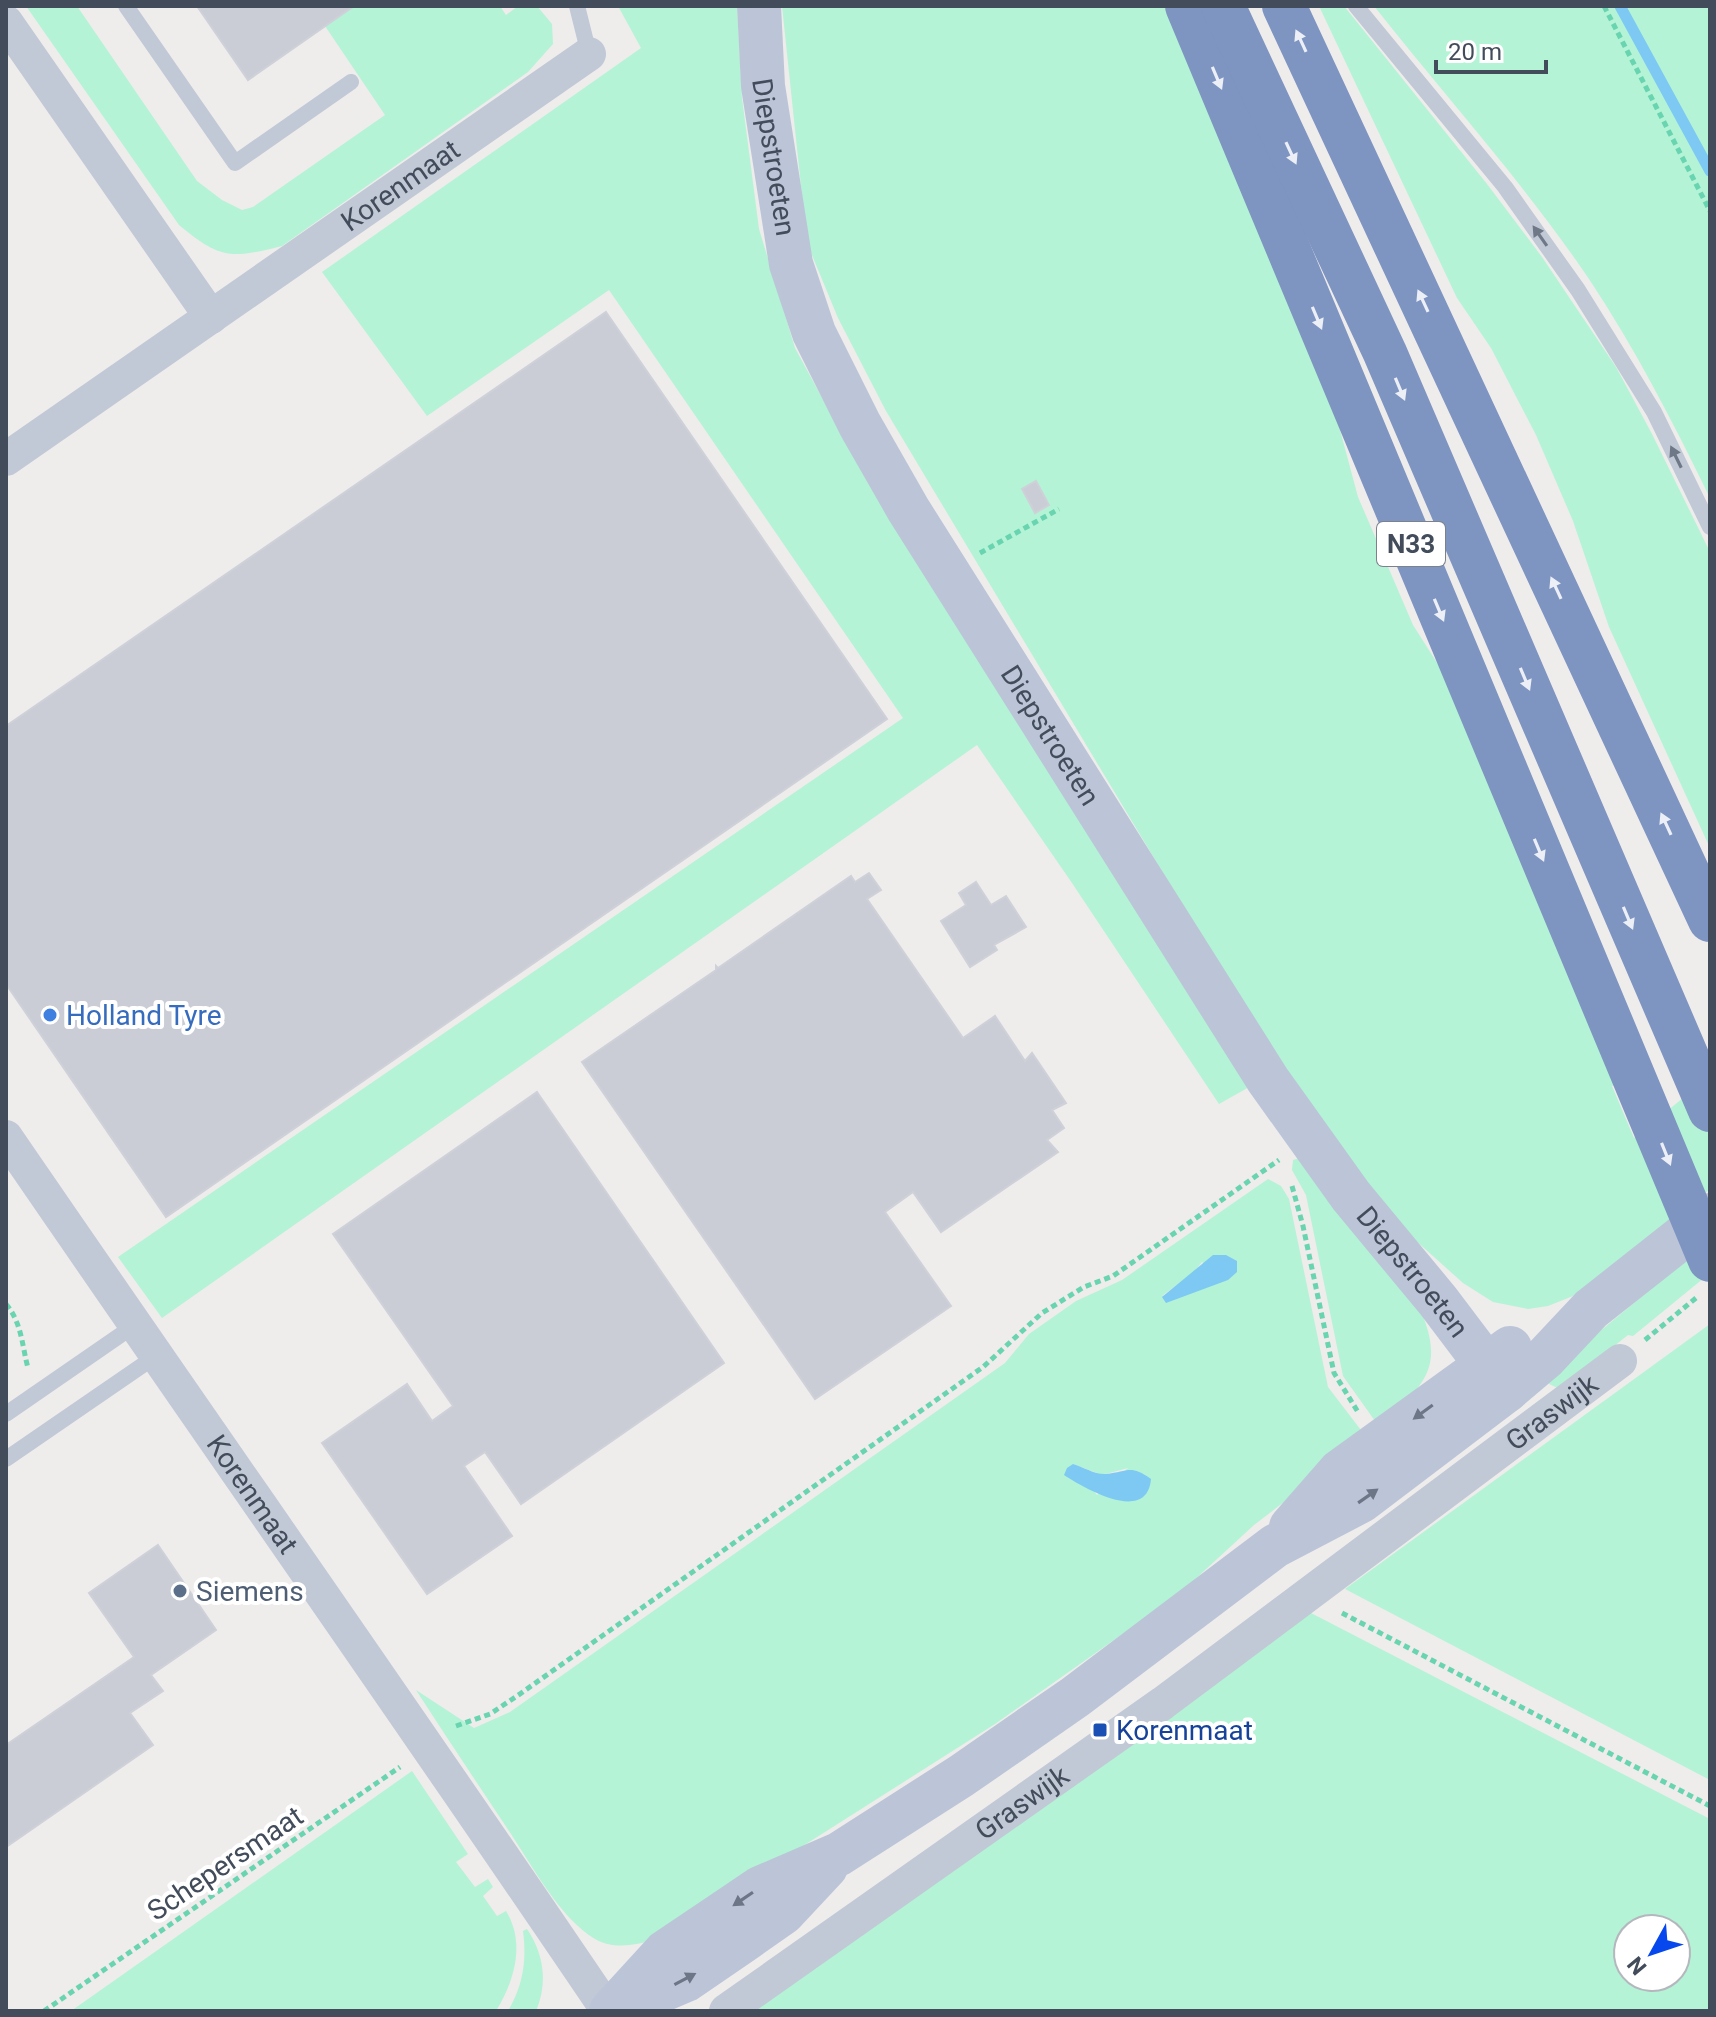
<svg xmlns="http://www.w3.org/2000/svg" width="1716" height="2017" font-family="Roboto,sans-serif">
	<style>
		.green { fill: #b4f3d6; fill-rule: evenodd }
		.water { fill: #7dc9f4 }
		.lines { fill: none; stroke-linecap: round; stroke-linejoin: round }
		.stream { stroke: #7dc9f4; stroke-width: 11 }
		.building { fill: #cacdd5; stroke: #cfd1d9; stroke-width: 2 }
		.path { stroke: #69d4b0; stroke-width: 5; stroke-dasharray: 6 4; stroke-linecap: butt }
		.lane { stroke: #c1c9d6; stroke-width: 16 }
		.street { stroke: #c1c9d6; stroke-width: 34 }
		.secondary { stroke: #bcc5d8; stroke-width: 44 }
		.highway { stroke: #7e94c1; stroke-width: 44 }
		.oneway { fill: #eceff6 }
		.oneway2 { fill: #6f7886 }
		.oneway3 { fill: #6d7687 }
		.shop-dot { fill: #3f7fe0; stroke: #fff; stroke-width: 3 }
		.service-dot { fill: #5c6f8a; stroke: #fff; stroke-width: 3 }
		.transit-dot { fill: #1a4fb4; stroke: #fff; stroke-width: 3 }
		.labels { text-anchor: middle; stroke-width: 8; stroke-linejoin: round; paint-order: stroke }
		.shield { fill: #fff; stroke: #7b828c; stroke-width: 2 }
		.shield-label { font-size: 26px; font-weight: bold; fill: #434c5b }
		.street-label { font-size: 28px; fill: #434c5b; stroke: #fff }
		.shop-label { font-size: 28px; fill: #366cbe; stroke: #fff; text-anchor: start }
		.service-label { font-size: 28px; fill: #4e5e75; stroke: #fff; text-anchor: start }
		.transit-label { font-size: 28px; fill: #164399; stroke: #fff; text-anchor: start }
	</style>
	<rect width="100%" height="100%" fill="#efecec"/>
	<g class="green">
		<path d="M 26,6 L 77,6 L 197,181 L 222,200 L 242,210 L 253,207 L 385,115 L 325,26 L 354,6 L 500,6 L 506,15 L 518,6 L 537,6 L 552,24 L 553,44 L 528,72 L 282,246 C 231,259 220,259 179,225 Z"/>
		<path d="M 618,6 L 737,6 L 742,98 L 759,229 L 795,348 L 870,486 L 1251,1086 L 1219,1104 L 1072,883 L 977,745 L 162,1318 L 118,1257 L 903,718 L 609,290 L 427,416 L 322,272 L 641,48 Z"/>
		<path d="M 782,6 L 1168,6 L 1325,374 L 1358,497 L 1413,625 L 1467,710 L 1619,1083 L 1612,1086 L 1634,1138 L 1710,1076 L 1710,1189 L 1573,1296 L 1548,1306 L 1528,1309 L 1493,1302 L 1463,1283 L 1414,1239 L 1345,1158 L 1304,1101 L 1175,893 L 886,411 L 838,318 L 807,243 Z"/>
		<path d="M 1319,6 L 1344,6 L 1487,184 L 1542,257 L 1583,318 L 1616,367 L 1652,434 L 1710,552 L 1710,848 L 1609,627 L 1573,521 L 1536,435 L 1491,348 L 1457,298 Z"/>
		<path d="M 1374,6 L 1710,6 L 1710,498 C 1674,424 1635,348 1589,279 C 1524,183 1446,97 1374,6 Z"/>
		<path d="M 1300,1158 L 1418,1304 C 1447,1369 1425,1382 1380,1428 L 1343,1376 L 1306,1195 L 1292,1170 L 1293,1160 Z"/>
		<path d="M 1268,1179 L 1281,1186 L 1289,1199 L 1328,1387 L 1367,1438 L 1254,1525 L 1179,1594 L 995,1724 L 655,1940 C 635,1945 614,1950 595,1939 C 560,1918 533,1867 511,1834 C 479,1786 447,1738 416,1690 L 474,1728 L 510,1712 L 1005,1363 L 1029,1334 L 1076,1301 L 1122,1280 ZM 1202,1262 L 1228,1280 L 1162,1296 L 1194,1272 ZM 1073,1464 L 1102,1475 L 1128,1468 L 1097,1495 Z"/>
		<path d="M 1710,1240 L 1710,1273 L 1633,1336 L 1628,1335 L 1560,1389 L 1549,1384 L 1552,1371 Z"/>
		<path d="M 1710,1324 L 1710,1780 L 1345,1589 Z"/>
		<path d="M 1309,1612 L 1710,1819 L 1710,2011 L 749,2011 ZM 1628,1929 L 1676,1929 L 1676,1977 L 1628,1977 Z"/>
		<path d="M 412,1771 L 468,1854 L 456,1862 L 475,1887 L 488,1879 L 493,1887 L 483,1896 L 497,1916 L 506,1911 C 526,1943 514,1982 496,2011 L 71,2011 Z"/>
		<path d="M 527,1929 C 544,1954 548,1983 536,2011 L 508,2011 C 523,1986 527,1960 523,1931 Z"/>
	</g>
	<g class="water">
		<path d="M 1213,1255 L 1226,1255 L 1237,1261 L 1237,1272 L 1228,1280 L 1166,1303 L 1162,1297 Z"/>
		<path d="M 1073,1464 C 1083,1467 1096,1475 1106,1474 C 1128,1472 1130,1464 1151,1479 C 1147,1525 1084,1488 1064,1475 L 1067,1468 Z"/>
	</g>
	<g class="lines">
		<path class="stream" d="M 1620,6 L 1710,171"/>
	</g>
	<g class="building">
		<path d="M 197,6 L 354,6 L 248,80 Z"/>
		<path d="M 606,312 L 887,719 L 166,1217 L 6,984 L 6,726 Z"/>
		<path d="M 1036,481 L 1049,505 L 1035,513 L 1022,489 Z"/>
		<path d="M 869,873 L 881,890 L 867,899 L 963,1038 L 995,1016 L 1025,1061 L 1032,1053 L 1066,1103 L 1052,1110 L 1064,1128 L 1047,1140 L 1058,1152 L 941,1232 L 913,1192 L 885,1212 L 951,1306 L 815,1399 L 582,1062 L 716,970 L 716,966 L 718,968 L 851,876 L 855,882 Z"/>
		<path d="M 976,882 L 991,905 L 1006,896 L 1026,927 L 994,945 L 997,950 L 970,967 L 941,921 L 966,905 L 959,893 Z"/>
		<path d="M 537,1092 L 724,1363 L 521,1504 L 485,1452 L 464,1466 L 512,1536 L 427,1594 L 322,1443 L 407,1384 L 432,1421 L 453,1406 L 333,1234 Z"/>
		<path d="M 158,1545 L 216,1630 L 151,1675 L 163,1691 L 130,1713 L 153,1745 L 6,1847 L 6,1745 L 134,1657 L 89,1593 Z"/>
	</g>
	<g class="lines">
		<g class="path">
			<path d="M 1604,6 L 1710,211"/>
			<path d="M 980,553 L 1059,509"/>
			<path d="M 1292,1186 L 1303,1226 L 1334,1373 L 1358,1412"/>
			<path d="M 6,1304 C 22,1323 22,1346 28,1368"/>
			<path d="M 1645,1340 L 1696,1298"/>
			<path d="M 1342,1613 L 1710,1806"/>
			<path d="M 456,1726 L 490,1714 L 517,1696 L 983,1367 L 1042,1313 L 1084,1287 L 1113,1276 L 1279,1160"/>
			<path d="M 44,2011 L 400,1767"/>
		</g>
		<g class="lane">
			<path d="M 126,6 L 235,163 L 351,82"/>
			<path d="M 577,6 L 589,54"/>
			<path d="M 1356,6 L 1505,187 L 1578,290 L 1654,412 L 1710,527"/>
			<path d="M 6,1414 L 135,1325"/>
			<path d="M 6,1459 L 156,1356"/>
		</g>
		<g class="street">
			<path d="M 6,22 L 211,317"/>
			<path id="s1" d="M 6,459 L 589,54"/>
			<path id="s2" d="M 6,1137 C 206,1429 410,1718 608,2011"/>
			<path id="s3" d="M 726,2011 L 1163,1703 L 1620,1361"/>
		</g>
		<g class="secondary">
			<path id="s4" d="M 759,6 L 763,86 L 791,264 L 814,333 L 860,425 L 908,509 L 1268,1080 L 1351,1196 L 1438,1301 L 1506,1391"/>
			<path d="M 1291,1527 L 1340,1471 L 1510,1348"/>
			<path d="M 625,2006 L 686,1980 L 743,1941 L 783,1913 L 826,1867"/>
			<path d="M 611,2011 L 665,1952 L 723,1913 L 760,1888 L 839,1854 L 961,1776 L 1075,1697 L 1275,1546 L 1361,1501 L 1506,1391 L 1545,1358 L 1591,1309 L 1710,1215"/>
		</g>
		<g class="highway">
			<path d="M 1187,6 L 1710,1260"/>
			<path d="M 1223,6 L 1385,353 L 1710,1110"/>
			<path d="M 1284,6 L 1710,920"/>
		</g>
	</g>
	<defs><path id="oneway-solid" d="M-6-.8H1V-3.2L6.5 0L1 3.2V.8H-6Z" transform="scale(2)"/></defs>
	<g class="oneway">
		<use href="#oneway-solid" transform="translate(1301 41) rotate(-115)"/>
		<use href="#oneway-solid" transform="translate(1217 78) rotate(67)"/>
		<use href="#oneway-solid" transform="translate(1291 153) rotate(65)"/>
		<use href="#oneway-solid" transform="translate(1423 301) rotate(-115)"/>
		<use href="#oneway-solid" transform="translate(1317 318) rotate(67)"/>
		<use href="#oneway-solid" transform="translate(1400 389) rotate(67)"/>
		<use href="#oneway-solid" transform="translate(1556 588) rotate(-115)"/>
		<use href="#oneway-solid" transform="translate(1439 610) rotate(67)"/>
		<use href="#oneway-solid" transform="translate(1525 679) rotate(67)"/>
		<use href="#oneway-solid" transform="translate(1666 824) rotate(-115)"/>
		<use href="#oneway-solid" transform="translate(1539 850) rotate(67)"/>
		<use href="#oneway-solid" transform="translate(1628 918) rotate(67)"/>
		<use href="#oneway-solid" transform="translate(1666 1154) rotate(68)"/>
	</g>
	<g class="oneway2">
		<use href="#oneway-solid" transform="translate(1540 236) rotate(-125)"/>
		<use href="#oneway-solid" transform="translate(1676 457) rotate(-116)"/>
	</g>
	<g class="oneway3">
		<use href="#oneway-solid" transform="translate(1423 1412) rotate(144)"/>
		<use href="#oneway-solid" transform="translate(1368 1496) rotate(-35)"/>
		<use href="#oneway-solid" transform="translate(743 1899) rotate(146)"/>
		<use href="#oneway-solid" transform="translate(685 1979) rotate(-28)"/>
	</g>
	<circle class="shop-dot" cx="50" cy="1015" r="8"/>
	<circle class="service-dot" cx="180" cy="1591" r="8"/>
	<rect class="transit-dot" x="1092" y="1722" width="16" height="16" rx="4"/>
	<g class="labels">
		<rect class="shield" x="1377" y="522" width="68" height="44" rx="6"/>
		<g class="shield-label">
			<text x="1411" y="553">N33</text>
		</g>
		<g class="street-label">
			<text dy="10" stroke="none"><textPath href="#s4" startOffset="152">Diepstroeten</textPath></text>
			<text dy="10" stroke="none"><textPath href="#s1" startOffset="480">Korenmaat</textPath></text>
			<text dy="10" stroke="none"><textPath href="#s4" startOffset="800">Diepstroeten</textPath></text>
			<text dy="10" stroke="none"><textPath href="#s4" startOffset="1448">Diepstroeten</textPath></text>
			<text dy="10" stroke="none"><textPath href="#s3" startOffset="1020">Graswijk</textPath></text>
			<text dy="10" stroke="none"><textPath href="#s2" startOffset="434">Korenmaat</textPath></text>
			<text dy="10" stroke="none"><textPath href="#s3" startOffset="362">Graswijk</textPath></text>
			<text transform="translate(225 1863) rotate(-34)" y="10">Schepersmaat</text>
		</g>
		<g class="shop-label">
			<text x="66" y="1025">Holland Tyre</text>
		</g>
		<g class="service-label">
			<text x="196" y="1601">Siemens</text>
		</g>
		<g class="transit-label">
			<text x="1116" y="1740">Korenmaat</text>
		</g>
	</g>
	<rect width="1716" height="2017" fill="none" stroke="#434c5b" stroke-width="16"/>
	<g transform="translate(1652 1953) rotate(230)"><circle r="38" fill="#ffffff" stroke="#b4b7bd" stroke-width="2"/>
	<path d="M0-6L14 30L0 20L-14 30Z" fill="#0748ee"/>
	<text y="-12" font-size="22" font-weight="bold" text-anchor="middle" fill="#434c5b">N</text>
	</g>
	<path d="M1436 60v12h110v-12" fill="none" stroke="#434c5b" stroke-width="4"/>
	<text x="1448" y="60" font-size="24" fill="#434c5b" stroke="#ffffff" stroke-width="6" paint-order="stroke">20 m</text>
</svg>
